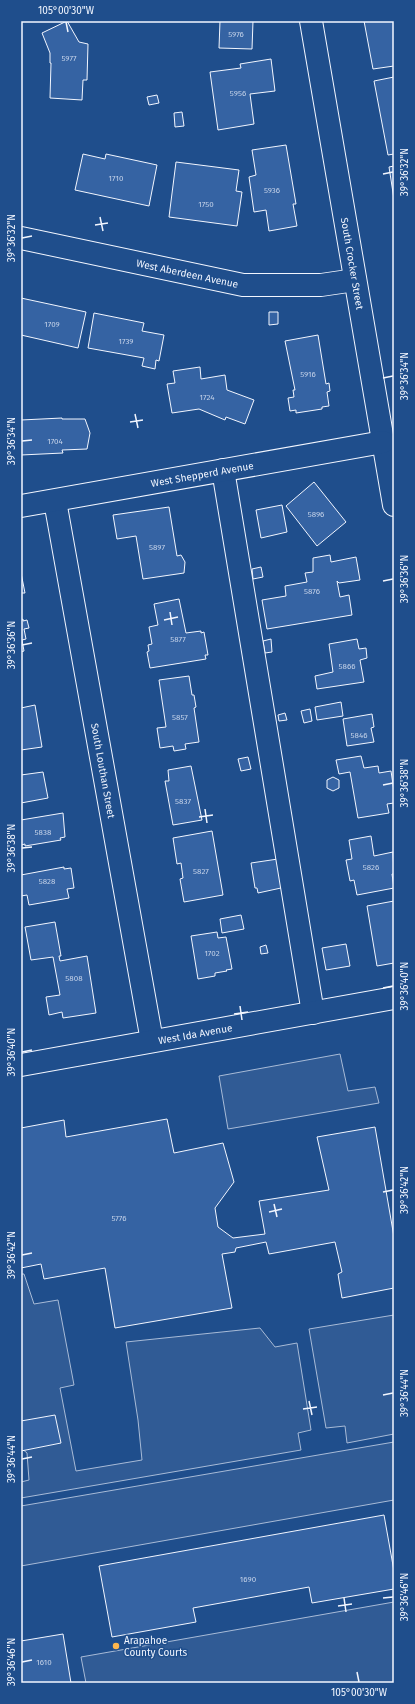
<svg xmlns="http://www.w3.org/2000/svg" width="415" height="1704" font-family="'Fira Sans',sans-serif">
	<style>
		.parking { fill: #305b95; stroke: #a8bbd7 }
		.building { fill: #3563a3; stroke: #f2f6ff }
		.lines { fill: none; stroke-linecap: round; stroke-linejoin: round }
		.minor-casing { stroke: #f2f6ff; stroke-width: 24 }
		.minor { stroke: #1f4e8c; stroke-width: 22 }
		.ticks { fill: none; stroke: #f2f6ff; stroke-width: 1.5 }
		.poi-dot { fill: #ffb74d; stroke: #1f4e8c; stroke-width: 1.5 }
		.labels { text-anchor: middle; stroke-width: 3; stroke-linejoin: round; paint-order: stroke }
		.number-label { font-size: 8px; fill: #c3d1e8 }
		.street-label { font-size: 10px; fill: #f2f6ff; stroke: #1f4e8c }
		.poi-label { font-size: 10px; fill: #f2f6ff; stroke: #1f4e8c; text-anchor: start }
		.neatline { fill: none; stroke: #f2f6ff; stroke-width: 1.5 }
		.ticks-label { font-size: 10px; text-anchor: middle; fill: #f2f6ff }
	</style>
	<rect width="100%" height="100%" fill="#1f4e8c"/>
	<g class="parking">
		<path d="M 340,1054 L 348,1091 L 375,1087 L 379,1103 L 228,1129 L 219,1076 Z"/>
		<path d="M 21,1274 L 24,1274 L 34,1304 L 58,1300 L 74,1385 L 60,1388 L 76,1471 L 142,1460 L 138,1420 L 126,1342 L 260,1328 L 275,1347 L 297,1343 L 311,1430 L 298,1433 L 301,1450 L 21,1498 L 21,1482 L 29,1480 L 27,1453 L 21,1448 Z"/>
		<path d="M 394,1315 L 394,1434 L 347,1443 L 345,1426 L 326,1428 L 309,1329 Z"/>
		<path d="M 394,1442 L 394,1500 L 21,1566 L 21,1506 Z"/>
		<path d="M 394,1602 L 394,1683 L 86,1683 L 81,1657 Z"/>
	</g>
	<g class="building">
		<path d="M 67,21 L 79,42 L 88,44 L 87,80 L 83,80 L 82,100 L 50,98 L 51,63 L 50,63 L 50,53 L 42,33 Z"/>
		<path d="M 220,21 L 253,21 L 252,49 L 219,48 Z"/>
		<path d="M 364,21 L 394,21 L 394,66 L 373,69 Z"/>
		<path d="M 271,59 L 275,91 L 250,94 L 254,124 L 218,130 L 210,72 L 241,68 L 240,64 Z"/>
		<path d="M 394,77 L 394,154 L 388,155 L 374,81 Z"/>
		<path d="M 157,95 L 159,103 L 149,105 L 147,97 Z"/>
		<path d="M 182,112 L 184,126 L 175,127 L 174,113 Z"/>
		<path d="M 286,145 L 296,204 L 293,204 L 297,226 L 269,231 L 266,210 L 254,212 L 249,177 L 256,175 L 252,150 Z"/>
		<path d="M 83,154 L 105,159 L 106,154 L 157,165 L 149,206 L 75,190 Z"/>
		<path d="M 176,162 L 239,170 L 236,191 L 242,192 L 237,226 L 169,217 Z"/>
		<path d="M 394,166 L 394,199 L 389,167 Z"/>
		<path d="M 21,298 L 86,312 L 78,348 L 21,335 Z"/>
		<path d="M 269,312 L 278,312 L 278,324 L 269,325 Z"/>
		<path d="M 94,313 L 144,323 L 142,331 L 164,335 L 159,361 L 156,360 L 155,369 L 142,366 L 144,358 L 88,348 Z"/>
		<path d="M 318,335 L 326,384 L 329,383 L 330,391 L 327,392 L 329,406 L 322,407 L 322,409 L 296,413 L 296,410 L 290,411 L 288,398 L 294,397 L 293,390 L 295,390 L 285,341 Z"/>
		<path d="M 200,367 L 201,379 L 225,375 L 227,390 L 254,400 L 245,424 L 226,417 L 225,420 L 199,409 L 172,413 L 167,384 L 175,383 L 173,371 Z"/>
		<path d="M 62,418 L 62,419 L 85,419 L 90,433 L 87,449 L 62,450 L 63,453 L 21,455 L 21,420 Z"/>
		<path d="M 314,482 L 346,522 L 317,546 L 286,506 Z"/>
		<path d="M 282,505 L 287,532 L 261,538 L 256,510 Z"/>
		<path d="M 169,507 L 177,556 L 181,555 L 185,562 L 184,573 L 143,579 L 136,536 L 117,539 L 113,515 Z"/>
		<path d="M 330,555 L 331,562 L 356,557 L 360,580 L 339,583 L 337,581 L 340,597 L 349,595 L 352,615 L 267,629 L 262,600 L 286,596 L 285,586 L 307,582 L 305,573 L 313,572 L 313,558 Z"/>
		<path d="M 261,567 L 263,577 L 253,579 L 252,569 Z"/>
		<path d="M 21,573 L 25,593 L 21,593 Z"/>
		<path d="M 179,599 L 186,633 L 201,631 L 201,633 L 204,632 L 208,655 L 205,655 L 206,659 L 150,668 L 147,652 L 149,651 L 148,645 L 152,644 L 149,627 L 158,625 L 154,604 Z"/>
		<path d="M 23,619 L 23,621 L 27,620 L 29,628 L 24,629 L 26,639 L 22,640 L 24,651 L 21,652 L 21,620 Z"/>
		<path d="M 271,639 L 272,652 L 265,653 L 263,641 Z"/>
		<path d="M 357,639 L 359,649 L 366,648 L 367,658 L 360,660 L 364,682 L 317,689 L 315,676 L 333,672 L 329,644 Z"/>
		<path d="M 189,676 L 192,695 L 194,695 L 196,707 L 194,708 L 199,742 L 185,744 L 186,749 L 174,751 L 173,746 L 160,748 L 157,728 L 166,727 L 159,680 Z"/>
		<path d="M 341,702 L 343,716 L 317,720 L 315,707 Z"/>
		<path d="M 35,705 L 42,747 L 21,750 L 21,708 Z"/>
		<path d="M 310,709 L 312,721 L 304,723 L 301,711 Z"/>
		<path d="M 285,713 L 287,720 L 279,721 L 278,715 Z"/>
		<path d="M 372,714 L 374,727 L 371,728 L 374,742 L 347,746 L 343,719 Z"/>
		<path d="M 361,756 L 364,768 L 378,766 L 379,773 L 391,771 L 394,791 L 394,803 L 387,804 L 389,813 L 358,818 L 350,772 L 339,774 L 336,760 Z"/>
		<path d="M 248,757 L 251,769 L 241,771 L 238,759 Z"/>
		<path d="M 191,766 L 202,820 L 173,825 L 165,781 L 169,781 L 168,770 Z"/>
		<path d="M 43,772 L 48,798 L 21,803 L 21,775 Z"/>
		<path d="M 333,777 L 339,780 L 339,788 L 333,791 L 327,788 L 327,780 Z"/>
		<path d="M 63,813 L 65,837 L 60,838 L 61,840 L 25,846 L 25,844 L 21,845 L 21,820 Z"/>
		<path d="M 212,831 L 223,895 L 184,902 L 180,879 L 183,878 L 181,863 L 177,864 L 173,838 Z"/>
		<path d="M 371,836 L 374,856 L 393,852 L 394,874 L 392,874 L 394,888 L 357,895 L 354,880 L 350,881 L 346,860 L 352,859 L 349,840 Z"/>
		<path d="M 278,859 L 281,888 L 258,893 L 257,888 L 255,888 L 251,863 Z"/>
		<path d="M 64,867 L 64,869 L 71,868 L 74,888 L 67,889 L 69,898 L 29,905 L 27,895 L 21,896 L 21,875 Z"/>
		<path d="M 394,901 L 394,963 L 377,966 L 367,906 Z"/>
		<path d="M 241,915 L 244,929 L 222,933 L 220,919 Z"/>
		<path d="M 55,922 L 61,956 L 59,956 L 60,961 L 87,956 L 96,1013 L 63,1018 L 62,1012 L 49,1015 L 46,997 L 60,995 L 53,957 L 31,960 L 25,927 Z"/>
		<path d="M 217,932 L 218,938 L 226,937 L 232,969 L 226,970 L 227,971 L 215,973 L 215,976 L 198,979 L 191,936 Z"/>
		<path d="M 346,944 L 350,966 L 326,970 L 322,948 Z"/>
		<path d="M 266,945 L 268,953 L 261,954 L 260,947 Z"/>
		<path d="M 167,1119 L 174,1153 L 223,1143 L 234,1182 L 215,1208 L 218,1227 L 233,1238 L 265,1234 L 259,1201 L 329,1190 L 317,1137 L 375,1127 L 394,1237 L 394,1288 L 342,1298 L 338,1274 L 342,1272 L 335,1242 L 269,1254 L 266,1242 L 236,1248 L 235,1252 L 222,1254 L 232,1308 L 115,1328 L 105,1268 L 44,1279 L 41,1264 L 21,1268 L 21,1128 L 64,1120 L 66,1137 Z"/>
		<path d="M 55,1415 L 61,1443 L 21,1451 L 21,1421 Z"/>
		<path d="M 384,1515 L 394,1571 L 394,1589 L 312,1603 L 309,1587 L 193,1608 L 196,1622 L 112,1637 L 99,1566 Z"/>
		<path d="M 63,1634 L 71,1683 L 21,1683 L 21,1641 Z"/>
	</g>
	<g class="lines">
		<defs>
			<g id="minor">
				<path id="s1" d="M 311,21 L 394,505"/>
				<path id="s2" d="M 21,238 L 243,285 L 321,285 L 355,280"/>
				<path d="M 223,470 L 313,1013"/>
				<path id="s3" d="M 55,501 L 152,1041"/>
				<path id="s4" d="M 21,506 L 383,442"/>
				<path id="s5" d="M 21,1065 L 394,998"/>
			</g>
		</defs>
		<use href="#minor" class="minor-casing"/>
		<use href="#minor" class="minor"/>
	</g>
	<path class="ticks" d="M 66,22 L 68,32M 383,174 L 393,172M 100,217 L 103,231M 95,225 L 108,223M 22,238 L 32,236M 383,378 L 393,376M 135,414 L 138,428M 130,422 L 143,420M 22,441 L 32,440M 383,581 L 393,579M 170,612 L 172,625M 164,620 L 178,617M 22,645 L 32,643M 383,785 L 393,783M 205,809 L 207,823M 199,817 L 213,815M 22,848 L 32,847M 383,988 L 393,986M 240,1006 L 242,1020M 234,1014 L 248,1012M 22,1052 L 32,1050M 383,1192 L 393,1190M 274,1204 L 277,1217M 269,1212 L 282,1209M 22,1255 L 32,1253M 383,1395 L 393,1393M 309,1401 L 312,1415M 303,1409 L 317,1407M 22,1459 L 32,1457M 344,1598 L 346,1612M 383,1598 L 393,1597M 338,1606 L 352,1604M 22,1662 L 32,1660M 357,1672 L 359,1682"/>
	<circle class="poi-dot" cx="116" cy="1646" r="4"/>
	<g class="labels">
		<g class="number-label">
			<text x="236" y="37">5976</text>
			<text x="69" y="61">5977</text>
			<text x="238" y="96">5956</text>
			<text x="116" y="181">1710</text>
			<text x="272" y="193">5936</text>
			<text x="206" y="207">1750</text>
			<text x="52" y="327">1709</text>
			<text x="126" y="344">1739</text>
			<text x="308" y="377">5916</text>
			<text x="207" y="400">1724</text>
			<text x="55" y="444">1704</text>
			<text x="316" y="517">5896</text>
			<text x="157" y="550">5897</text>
			<text x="312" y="594">5876</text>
			<text x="178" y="642">5877</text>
			<text x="347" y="669">5866</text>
			<text x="180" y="720">5857</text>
			<text x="359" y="738">5846</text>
			<text x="183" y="804">5837</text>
			<text x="43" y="835">5838</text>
			<text x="371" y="870">5826</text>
			<text x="201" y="874">5827</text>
			<text x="47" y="884">5828</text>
			<text x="212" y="956">1702</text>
			<text x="74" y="981">5808</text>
			<text x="119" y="1221">5776</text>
			<text x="248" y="1582">1690</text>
			<text x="44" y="1665">1610</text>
		</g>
		<g class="street-label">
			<text dy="4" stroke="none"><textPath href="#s1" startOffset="246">South Crocker Street</textPath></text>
			<text dy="4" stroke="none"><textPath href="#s2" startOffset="170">West Aberdeen Avenue</textPath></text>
			<text dy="4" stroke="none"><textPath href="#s4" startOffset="184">West Shepperd Avenue</textPath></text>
			<text dy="4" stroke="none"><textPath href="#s3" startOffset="274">South Louthan Street</textPath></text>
			<text dy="4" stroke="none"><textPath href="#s5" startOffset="177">West Ida Avenue</textPath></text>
		</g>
		<g class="poi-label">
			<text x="124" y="1644">Arapahoe<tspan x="124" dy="12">County Courts</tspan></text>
		</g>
	</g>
	<rect width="415" height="1704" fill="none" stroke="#1f4e8c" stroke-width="44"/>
	<rect x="22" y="22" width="371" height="1660" class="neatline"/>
	<g class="ticks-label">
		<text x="66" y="14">105°00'30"W</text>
		<text transform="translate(404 172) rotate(-90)" y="4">39°36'32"N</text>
		<text transform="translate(11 238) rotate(-90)" y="4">39°36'32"N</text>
		<text transform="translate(404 376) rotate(-90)" y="4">39°36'34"N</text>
		<text transform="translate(11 441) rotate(-90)" y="4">39°36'34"N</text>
		<text transform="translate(404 579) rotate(-90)" y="4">39°36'36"N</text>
		<text transform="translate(11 645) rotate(-90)" y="4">39°36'36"N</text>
		<text transform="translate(404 783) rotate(-90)" y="4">39°36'38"N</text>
		<text transform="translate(11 848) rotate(-90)" y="4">39°36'38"N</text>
		<text transform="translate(404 986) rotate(-90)" y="4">39°36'40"N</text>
		<text transform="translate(11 1052) rotate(-90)" y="4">39°36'40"N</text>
		<text transform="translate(404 1190) rotate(-90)" y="4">39°36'42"N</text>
		<text transform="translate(11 1255) rotate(-90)" y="4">39°36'42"N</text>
		<text transform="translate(404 1393) rotate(-90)" y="4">39°36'44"N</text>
		<text transform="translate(11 1459) rotate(-90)" y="4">39°36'44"N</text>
		<text transform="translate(404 1597) rotate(-90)" y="4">39°36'46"N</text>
		<text transform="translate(11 1662) rotate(-90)" y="4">39°36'46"N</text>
		<text x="359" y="1696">105°00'30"W</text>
	</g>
</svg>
